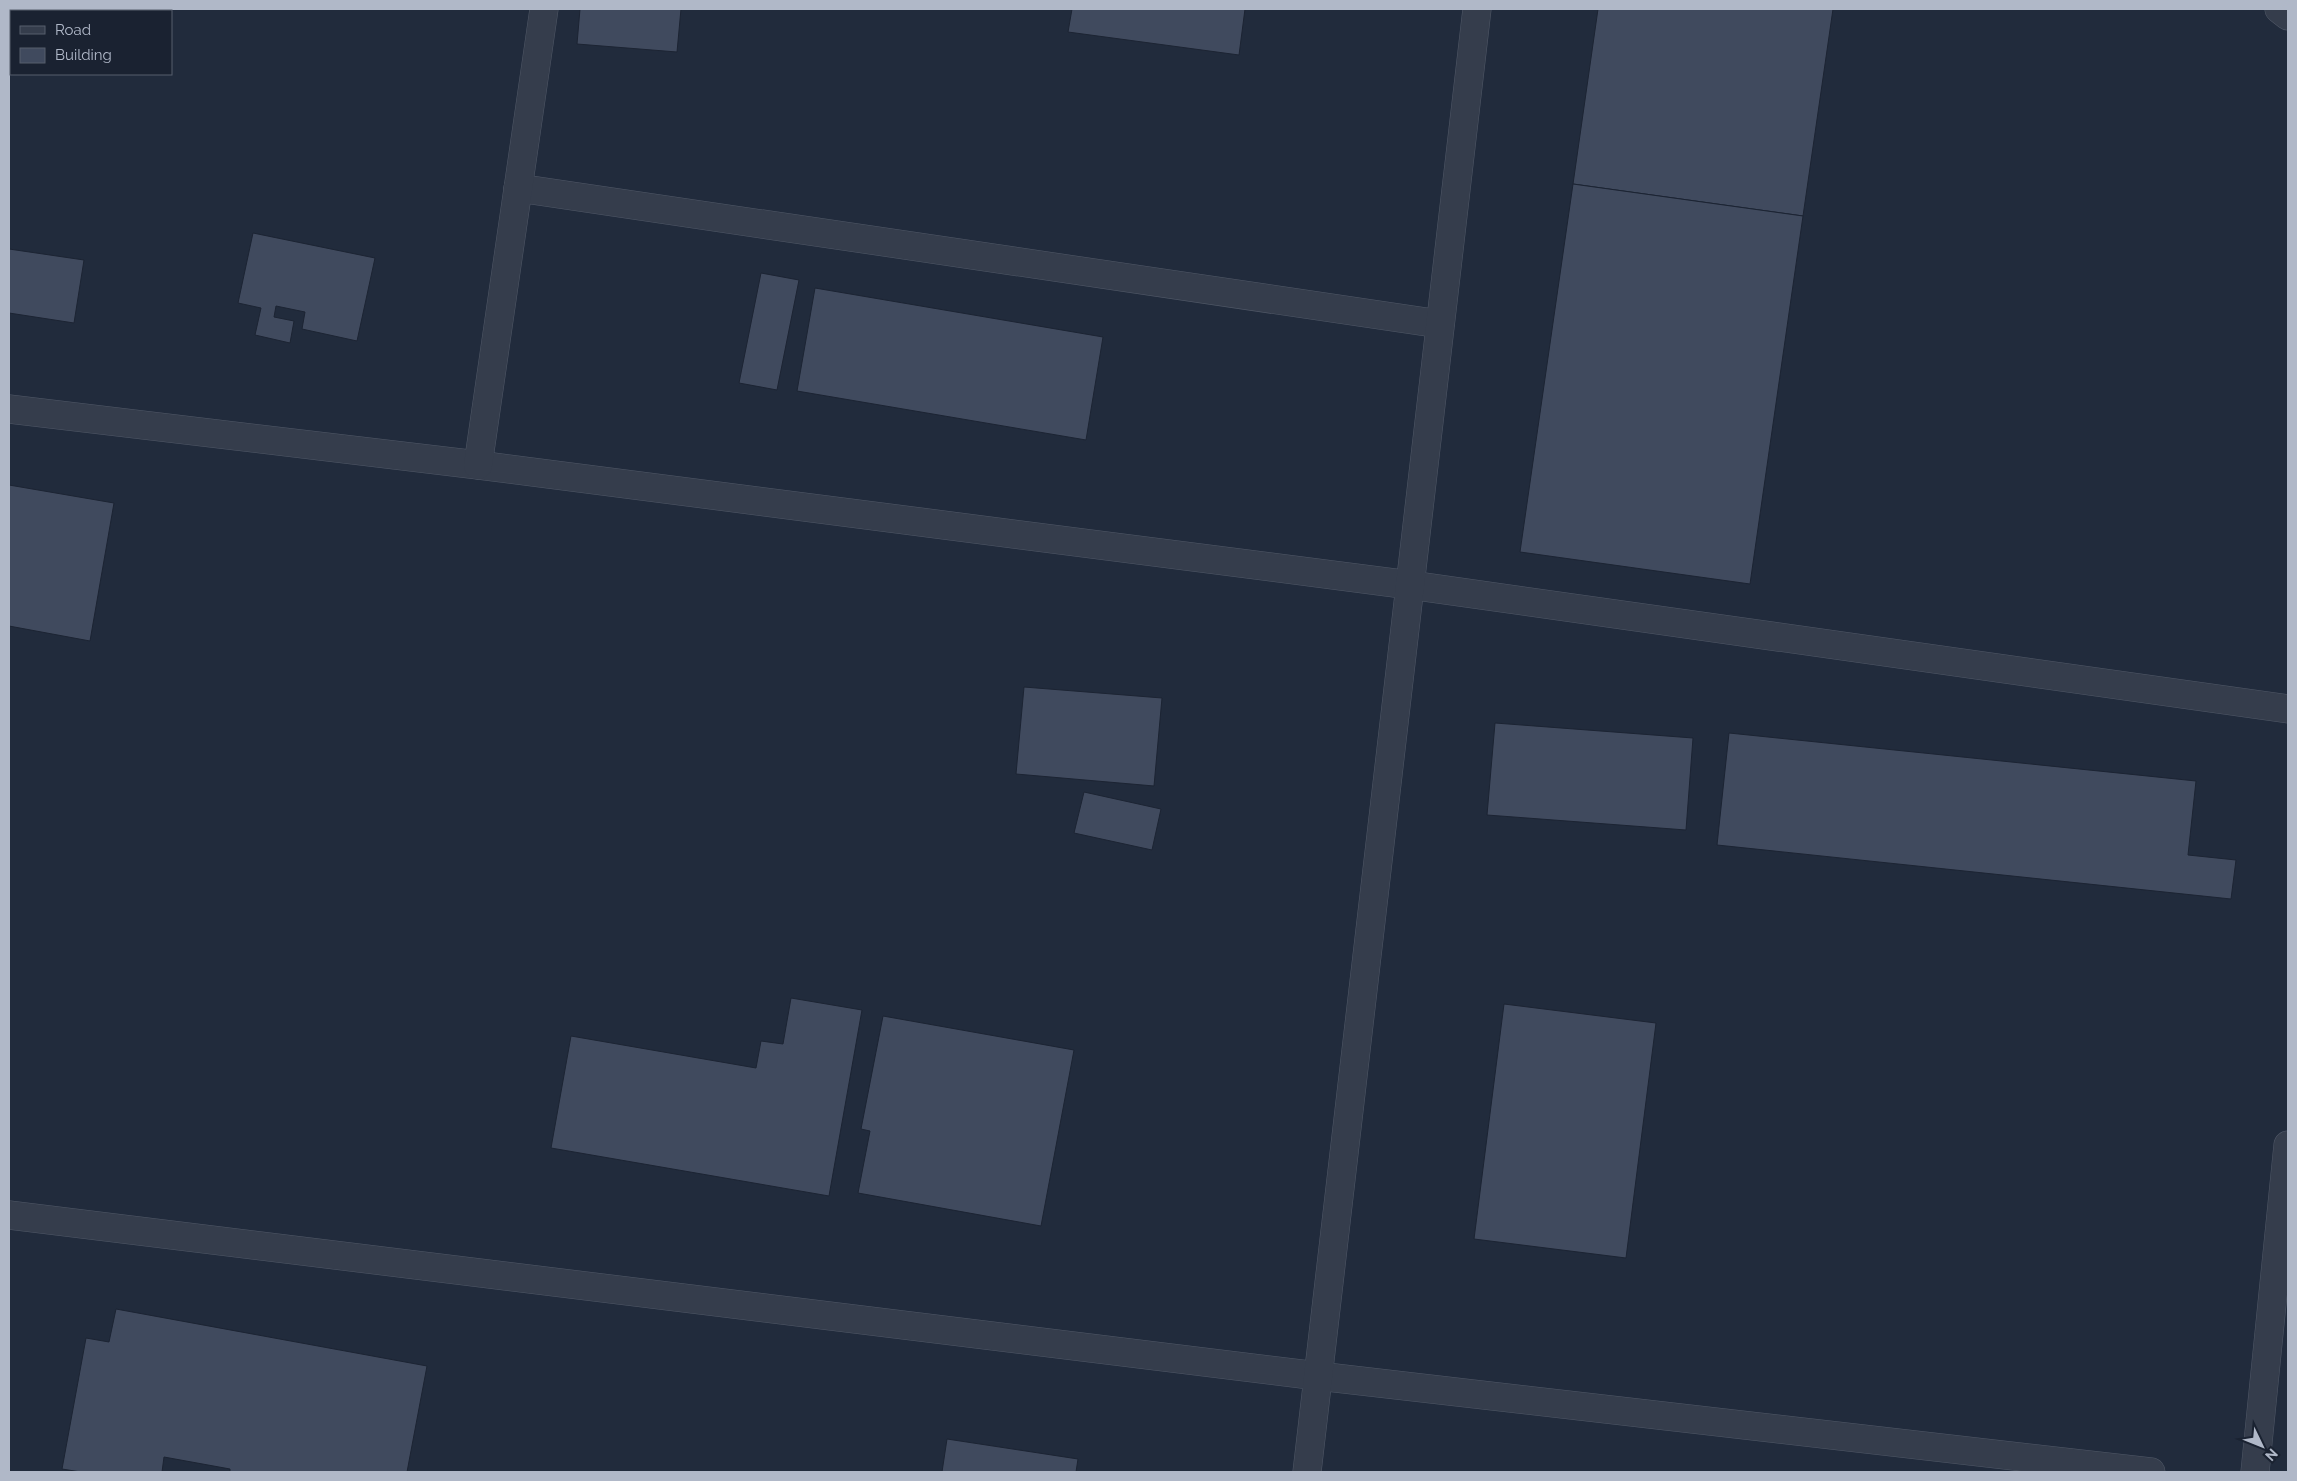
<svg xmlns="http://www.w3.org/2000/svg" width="2297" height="1481" font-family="Raleway,sans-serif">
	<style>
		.building { fill: #404a5e; stroke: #1c2433 }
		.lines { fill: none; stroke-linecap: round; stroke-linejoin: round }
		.minor-casing { stroke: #505867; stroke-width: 29 }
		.minor { stroke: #353d4c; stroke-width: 28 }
	</style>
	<rect width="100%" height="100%" fill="#212b3c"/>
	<g class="building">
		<path d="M 580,9 L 681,9 L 677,52 L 577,44 Z"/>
		<path d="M 1072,9 L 1245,9 L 1239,55 L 1068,32 Z"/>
		<path d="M 1598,9 L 1833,9 L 1803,216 L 1573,184 Z"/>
		<path d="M 1573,184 L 1803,216 L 1750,584 L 1520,552 Z"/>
		<path d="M 253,233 L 375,258 L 357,341 L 302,329 L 305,312 L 276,306 L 274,317 L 294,321 L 290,343 L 255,335 L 261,308 L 238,303 Z"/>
		<path d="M 9,249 L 84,260 L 74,323 L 9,313 Z"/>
		<path d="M 761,273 L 799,280 L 777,390 L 739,383 Z"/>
		<path d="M 815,288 L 1103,337 L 1086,440 L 797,391 Z"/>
		<path d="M 9,485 L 114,503 L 90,641 L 9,626 Z"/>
		<path d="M 1024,687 L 1162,698 L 1154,786 L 1016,774 Z"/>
		<path d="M 1495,723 L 1693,738 L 1686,830 L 1487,815 Z"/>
		<path d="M 1729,733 L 2196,781 L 2188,855 L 2236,860 L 2231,899 L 1717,845 Z"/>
		<path d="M 1084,792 L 1161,809 L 1152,850 L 1074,833 Z"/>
		<path d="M 791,998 L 862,1010 L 829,1196 L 551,1148 L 571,1036 L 756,1068 L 761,1041 L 783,1044 Z"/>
		<path d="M 1504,1004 L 1656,1023 L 1626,1258 L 1474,1239 Z"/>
		<path d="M 883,1016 L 1074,1050 L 1041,1226 L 858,1193 L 870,1131 L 861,1129 Z"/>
		<path d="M 116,1309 L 427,1366 L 407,1472 L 230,1472 L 230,1469 L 164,1457 L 162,1472 L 81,1472 L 62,1469 L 86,1338 L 109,1342 Z"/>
		<path d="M 947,1439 L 1078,1459 L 1076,1472 L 942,1472 Z"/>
	</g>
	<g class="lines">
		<defs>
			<g id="minor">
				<path d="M 2279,9 L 2288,16"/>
				<path d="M 518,188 L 1440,324"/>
				<path d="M 9,409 L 478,465 L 1410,585 L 2288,709"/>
				<path d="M 478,465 L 544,9"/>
				<path d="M 9,1215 L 1318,1376 L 2151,1472"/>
				<path d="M 1307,1472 L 1477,9"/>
				<path d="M 2255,1472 L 2288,1145"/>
			</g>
		</defs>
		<use href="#minor" class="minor-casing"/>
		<use href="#minor" class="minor"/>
	</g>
	<rect width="2297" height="1481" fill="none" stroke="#b0b8c8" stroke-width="20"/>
	<rect x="10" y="10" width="162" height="65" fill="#1a2231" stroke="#565e6d"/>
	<rect x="20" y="26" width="25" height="8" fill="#353d4c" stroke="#565e6d"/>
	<text x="55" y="35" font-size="15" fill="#b0b8c8">Road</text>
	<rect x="20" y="48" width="25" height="15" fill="#404a5e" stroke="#565e6d"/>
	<text x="55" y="60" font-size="15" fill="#b0b8c8">Building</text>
	<g transform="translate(2262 1446) rotate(133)" stroke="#1a2231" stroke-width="4" paint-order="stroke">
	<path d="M0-4L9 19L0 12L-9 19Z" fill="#b0b8c8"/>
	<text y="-8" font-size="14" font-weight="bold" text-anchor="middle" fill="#b0b8c8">N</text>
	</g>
</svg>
